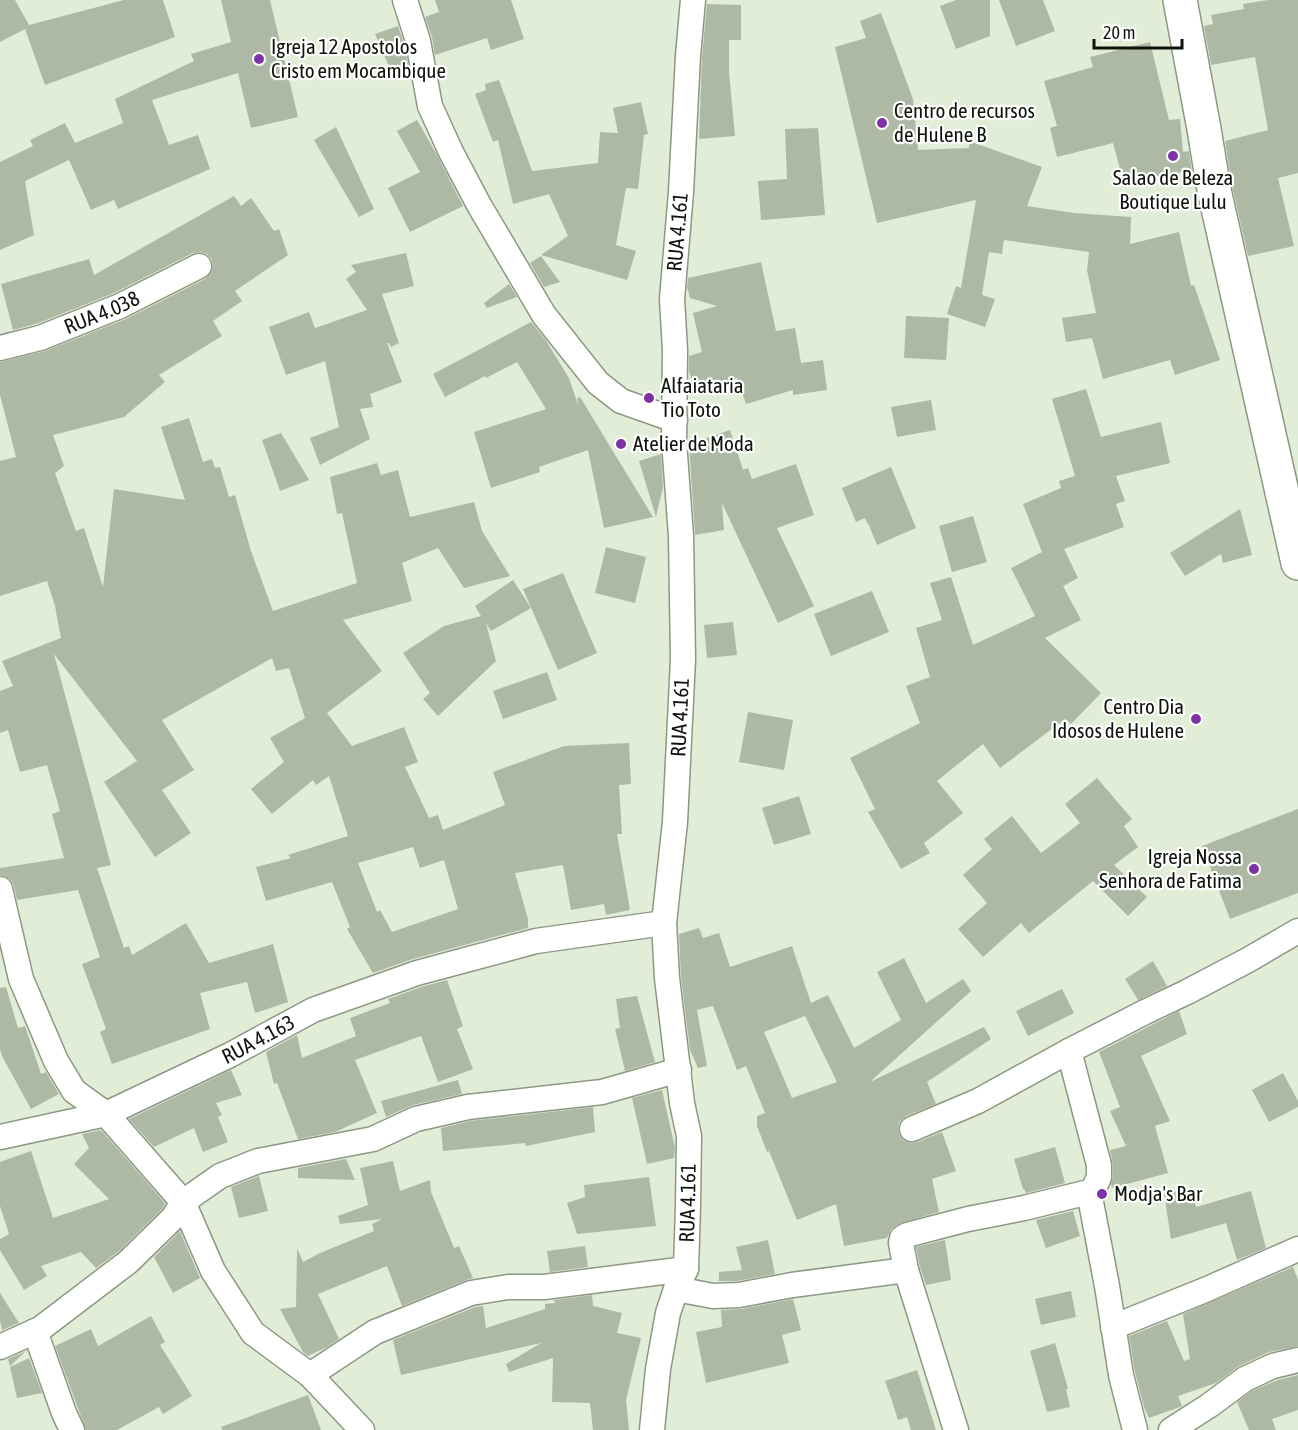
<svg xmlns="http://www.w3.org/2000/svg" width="1298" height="1430" font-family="'Asap Condensed',sans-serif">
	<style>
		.building { fill: #aeb9a5; fill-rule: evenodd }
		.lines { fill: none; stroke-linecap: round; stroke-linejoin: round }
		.street-casing { stroke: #8d9884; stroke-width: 27 }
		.secondary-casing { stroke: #8d9884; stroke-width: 36 }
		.street { stroke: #fff; stroke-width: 24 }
		.secondary { stroke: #fff; stroke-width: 33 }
		.poi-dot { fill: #7d33a5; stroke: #fff; stroke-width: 2 }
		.labels { text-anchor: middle; stroke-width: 4.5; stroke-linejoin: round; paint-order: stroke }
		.poi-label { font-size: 21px; fill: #0e120b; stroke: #fff; text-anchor: start }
		.street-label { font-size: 21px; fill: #0e120b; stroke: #fff }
	</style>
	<rect width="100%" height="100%" fill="#e1edd7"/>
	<g class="building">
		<path d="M 0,0 L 15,0 L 29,25 L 124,0 L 163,0 L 175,37 L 45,85 L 25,29 L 0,42 Z"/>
		<path d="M 221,0 L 270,0 L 298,117 L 251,128 L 238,73 L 152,100 L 169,145 L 198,135 L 210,169 L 118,209 L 114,200 L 91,210 L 69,160 L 25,181 L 34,235 L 0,250 L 0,162 L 33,146 L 30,140 L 65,123 L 75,143 L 123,123 L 115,99 L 194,61 L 191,54 L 231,42 Z"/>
		<path d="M 435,0 L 511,0 L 524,39 L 491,50 L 487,38 L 435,55 L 432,37 L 425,17 L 439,12 Z"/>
		<path d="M 956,0 L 990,0 L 990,36 L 956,49 L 940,6 Z"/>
		<path d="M 999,0 L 1043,0 L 1055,31 L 1016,46 Z"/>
		<path d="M 1268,0 L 1298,0 L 1298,173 L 1278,178 L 1294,246 L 1248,256 L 1232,186 L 1225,141 L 1268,130 L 1255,57 L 1211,65 L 1204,26 L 1213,24 L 1211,15 L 1244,9 L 1243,4 Z"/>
		<path d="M 707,4 L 741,5 L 741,40 L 729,40 L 729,72 L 735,136 L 699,139 L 702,57 Z"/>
		<path d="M 881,13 L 913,99 L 918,150 L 969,148 L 969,141 L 1042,167 L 1027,206 L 1074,213 L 1131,217 L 1130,244 L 1179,232 L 1191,286 L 1194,285 L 1220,360 L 1175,375 L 1170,360 L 1103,379 L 1092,338 L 1066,342 L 1062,318 L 1096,313 L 1087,270 L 1089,252 L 1004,240 L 1002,254 L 989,252 L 982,295 L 995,299 L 985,327 L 947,314 L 956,286 L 961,288 L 976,200 L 877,223 L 835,47 L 866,38 L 860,21 Z"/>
		<path d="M 398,26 L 404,44 L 408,64 L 390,69 L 375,34 Z"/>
		<path d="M 1150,42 L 1169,120 L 1180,119 L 1183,152 L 1189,151 L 1192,172 L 1170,173 L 1124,184 L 1113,143 L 1057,157 L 1050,128 L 1057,126 L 1044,81 L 1093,67 L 1090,57 Z"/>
		<path d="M 499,80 L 532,171 L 598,163 L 600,132 L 618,133 L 613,108 L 641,102 L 648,134 L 644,135 L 638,189 L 626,188 L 616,245 L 636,251 L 627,280 L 541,255 L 568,236 L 549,194 L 513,204 L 498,140 L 493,142 L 475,94 L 486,90 L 485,84 Z"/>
		<path d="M 417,120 L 436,153 L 463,206 L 410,232 L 388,188 L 420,172 L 397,131 Z"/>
		<path d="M 336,127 L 374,209 L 359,217 L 314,140 Z"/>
		<path d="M 818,128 L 825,215 L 761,220 L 758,181 L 787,179 L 785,129 Z"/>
		<path d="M 234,196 L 241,206 L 251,198 L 274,231 L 279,229 L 288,255 L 235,291 L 242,301 L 213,321 L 222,336 L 159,375 L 165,382 L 124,417 L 53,435 L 64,466 L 55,473 L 76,531 L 84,528 L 103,587 L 114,489 L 185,500 L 161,427 L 189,418 L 203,462 L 212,459 L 215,468 L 220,467 L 229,497 L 235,495 L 251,551 L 273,611 L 357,583 L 342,513 L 337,514 L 330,477 L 377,463 L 381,475 L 398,470 L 410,517 L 474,502 L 482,531 L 510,576 L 464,588 L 438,548 L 402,563 L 412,601 L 343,620 L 382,671 L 327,713 L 352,746 L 404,727 L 418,762 L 405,767 L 429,818 L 438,815 L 443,830 L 505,805 L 493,772 L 564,746 L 629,743 L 631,784 L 619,785 L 622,834 L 617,834 L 630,910 L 606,915 L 604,904 L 571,910 L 563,865 L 515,873 L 528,919 L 528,928 L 413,959 L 373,973 L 347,929 L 350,927 L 332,882 L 266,901 L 256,867 L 291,858 L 288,855 L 348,836 L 329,776 L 316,785 L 313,780 L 272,814 L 251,789 L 284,762 L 270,738 L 305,718 L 289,668 L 276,671 L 272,658 L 162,720 L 194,770 L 162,790 L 191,833 L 155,857 L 104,782 L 137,761 L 54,654 L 111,865 L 97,868 L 124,948 L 129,946 L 132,955 L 186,923 L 209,963 L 273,944 L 288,1002 L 255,1013 L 247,982 L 200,993 L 210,1029 L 112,1064 L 100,1032 L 106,1029 L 82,964 L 100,957 L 78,890 L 17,900 L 14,886 L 11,880 L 5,876 L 0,875 L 0,868 L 64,858 L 52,814 L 60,811 L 47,765 L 20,772 L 8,730 L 0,733 L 0,691 L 13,686 L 2,661 L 61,638 L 55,606 L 47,581 L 0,596 L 0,461 L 16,457 L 0,395 L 0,362 L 45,351 L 126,319 L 205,279 L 211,273 L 213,266 L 212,260 L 207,254 L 200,252 L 193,253 L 114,293 L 36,324 L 13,330 L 1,284 L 89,259 L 94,275 ZM 413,847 L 420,868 L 444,860 L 458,909 L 392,932 L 380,910 L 377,912 L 358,863 Z"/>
		<path d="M 406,253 L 414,286 L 382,294 L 399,343 L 391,347 L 389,343 L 387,343 L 402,382 L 370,394 L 373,407 L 360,409 L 370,439 L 320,465 L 310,438 L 339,427 L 325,361 L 286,375 L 269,327 L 309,312 L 315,328 L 367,310 L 346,279 L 356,272 L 351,265 Z"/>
		<path d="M 541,256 L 560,282 L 544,287 L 530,263 Z"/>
		<path d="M 761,262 L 776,331 L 795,328 L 801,363 L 823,360 L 827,390 L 793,395 L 793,390 L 746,404 L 737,378 L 694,390 L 689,371 L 689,356 L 702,352 L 693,313 L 717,306 L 690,298 L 687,287 L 688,278 Z"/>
		<path d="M 509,284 L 517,297 L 487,308 L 484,303 Z"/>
		<path d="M 906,316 L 949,318 L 946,360 L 904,358 Z"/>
		<path d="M 531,322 L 545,339 L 569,378 L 579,408 L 577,398 L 580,397 L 653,517 L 604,528 L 588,450 L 539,467 L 540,472 L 491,488 L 474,432 L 546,409 L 517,362 L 486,378 L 485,376 L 445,397 L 433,374 Z"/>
		<path d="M 1086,389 L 1101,437 L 1161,422 L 1170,463 L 1116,476 L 1125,501 L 1116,504 L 1124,527 L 1064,549 L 1078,578 L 1063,586 L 1081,620 L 1045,638 L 1101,693 L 1071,724 L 1065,719 L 1000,768 L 983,744 L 937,781 L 963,813 L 924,843 L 930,853 L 901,869 L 868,812 L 875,809 L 850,758 L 920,723 L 906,686 L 930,677 L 916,628 L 942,620 L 930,583 L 951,577 L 973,645 L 1035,616 L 1011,568 L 1042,552 L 1023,504 L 1061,488 L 1059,481 L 1075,476 L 1052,399 Z"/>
		<path d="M 931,400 L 936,430 L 897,437 L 891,407 Z"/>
		<path d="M 730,430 L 743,470 L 748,468 L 752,479 L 796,464 L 814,515 L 777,528 L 814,606 L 778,623 L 722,503 L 724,530 L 695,535 L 689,444 Z"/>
		<path d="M 281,433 L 309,480 L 280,491 L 262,440 Z"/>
		<path d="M 661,454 L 663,487 L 656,517 L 639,461 Z"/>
		<path d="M 891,467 L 916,528 L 877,545 L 868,523 L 867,523 L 865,518 L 856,522 L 842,488 Z"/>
		<path d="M 1240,509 L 1252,555 L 1223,563 L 1221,554 L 1185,576 L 1170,553 Z"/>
		<path d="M 973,516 L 987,562 L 952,572 L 939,526 Z"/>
		<path d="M 606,547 L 646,557 L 635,603 L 595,593 Z"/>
		<path d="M 563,573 L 597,653 L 558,670 L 523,589 Z"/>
		<path d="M 513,580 L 531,608 L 491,631 L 486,623 L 496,661 L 438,716 L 423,699 L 430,693 L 403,653 L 444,626 L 481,616 L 475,606 Z"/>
		<path d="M 872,591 L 889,632 L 831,656 L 814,614 Z"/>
		<path d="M 733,622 L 737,655 L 707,658 L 704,625 Z"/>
		<path d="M 547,672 L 557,700 L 503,719 L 493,691 Z"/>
		<path d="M 748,712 L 793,720 L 784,770 L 739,762 Z"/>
		<path d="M 1097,778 L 1132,819 L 1124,826 L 1138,847 L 1114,865 L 1147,897 L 1128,916 L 1093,881 L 1029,933 L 1021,923 L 983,957 L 958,929 L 987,903 L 963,875 L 992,849 L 984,839 L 1012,816 L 1041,853 L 1080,823 L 1065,804 Z"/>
		<path d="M 799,796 L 811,834 L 774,845 L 762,808 Z"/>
		<path d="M 1298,809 L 1298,893 L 1230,919 L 1202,846 Z"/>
		<path d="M 699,928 L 703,938 L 719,933 L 730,967 L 792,946 L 811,1003 L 828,995 L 854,1048 L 901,1020 L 877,972 L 904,958 L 926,1003 L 963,979 L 971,991 L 872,1080 L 872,1081 L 984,1027 L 991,1039 L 927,1082 L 936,1104 L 906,1116 L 900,1121 L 898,1127 L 899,1134 L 903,1140 L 911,1143 L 918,1142 L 942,1132 L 956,1171 L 932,1179 L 939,1212 L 900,1223 L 891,1229 L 887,1238 L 844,1246 L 836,1204 L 797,1220 L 769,1151 L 767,1152 L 757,1126 L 757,1116 L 765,1113 L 746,1066 L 737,1070 L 713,1006 L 697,1010 L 707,1066 L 698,1068 L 690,1050 L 681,977 L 679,934 ZM 805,1016 L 837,1082 L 792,1098 L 764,1032 Z"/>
		<path d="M 1153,961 L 1167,986 L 1138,1000 L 1125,979 Z"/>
		<path d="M 447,980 L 463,1026 L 457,1029 L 473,1069 L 438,1082 L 421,1036 L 355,1060 L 377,1113 L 335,1132 L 298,1139 L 277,1083 L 274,1084 L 266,1052 L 297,1035 L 302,1058 L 356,1036 L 350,1018 L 390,1003 L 388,999 L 421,987 Z"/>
		<path d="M 6,987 L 18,1028 L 25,1026 L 41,1074 L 46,1072 L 59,1094 L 31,1109 L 2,1056 L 0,1049 L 0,988 Z"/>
		<path d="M 1062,989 L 1074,1013 L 1028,1036 L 1016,1011 Z"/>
		<path d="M 637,996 L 655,1062 L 625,1071 L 615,1029 L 620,1028 L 616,999 Z"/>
		<path d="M 1179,1011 L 1187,1034 L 1141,1056 L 1170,1121 L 1155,1126 L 1168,1173 L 1112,1188 L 1111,1184 L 1113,1177 L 1113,1165 L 1110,1150 L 1126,1146 L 1110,1111 L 1120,1107 L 1099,1052 Z"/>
		<path d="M 231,1070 L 242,1095 L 216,1103 L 222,1115 L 218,1117 L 228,1142 L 203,1152 L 194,1128 L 154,1147 L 129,1119 Z"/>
		<path d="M 1283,1073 L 1298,1101 L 1298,1107 L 1269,1122 L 1252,1090 Z"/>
		<path d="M 458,1080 L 462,1094 L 413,1105 L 386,1117 L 381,1101 Z"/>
		<path d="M 662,1090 L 675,1148 L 674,1158 L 647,1164 L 632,1098 Z"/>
		<path d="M 593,1107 L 595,1132 L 526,1146 L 525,1143 L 443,1151 L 441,1128 L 470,1121 Z"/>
		<path d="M 101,1130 L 165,1203 L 162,1209 L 119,1251 L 96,1268 L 81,1252 L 41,1266 L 47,1276 L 24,1290 L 0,1250 L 0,1239 L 9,1234 L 0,1206 L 0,1162 L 31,1151 L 53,1218 L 109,1199 L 74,1164 L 89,1148 L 82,1134 Z"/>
		<path d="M 1055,1147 L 1065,1183 L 1026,1193 L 1024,1189 L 1023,1189 L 1014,1159 Z"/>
		<path d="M 346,1159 L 355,1180 L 298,1178 L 298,1168 Z"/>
		<path d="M 393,1161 L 400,1191 L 430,1180 L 431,1192 L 454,1248 L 459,1246 L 473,1278 L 466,1280 L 402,1306 L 387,1266 L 318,1294 L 339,1339 L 327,1347 L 308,1356 L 303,1352 L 280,1309 L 296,1307 L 297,1248 L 303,1262 L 320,1253 L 374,1231 L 372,1224 L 382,1219 L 340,1224 L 338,1216 L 368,1205 L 360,1168 Z"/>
		<path d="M 259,1176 L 268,1211 L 239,1218 L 231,1187 Z"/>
		<path d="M 649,1177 L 656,1226 L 577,1234 L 567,1203 L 585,1197 L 584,1185 Z"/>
		<path d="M 1193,1189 L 1196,1207 L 1251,1191 L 1266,1248 L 1237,1260 L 1226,1223 L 1171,1239 L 1164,1193 Z"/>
		<path d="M 1073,1211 L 1080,1236 L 1046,1248 L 1036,1220 Z"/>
		<path d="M 180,1231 L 200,1278 L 173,1293 L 154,1257 Z"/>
		<path d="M 768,1240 L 775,1274 L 737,1281 L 719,1281 L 719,1272 L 742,1270 L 736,1247 Z"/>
		<path d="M 945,1240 L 951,1280 L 926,1285 L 920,1267 L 916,1247 Z"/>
		<path d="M 585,1246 L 588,1267 L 550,1272 L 547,1251 Z"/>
		<path d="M 1293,1267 L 1298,1280 L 1298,1346 L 1269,1352 L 1239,1366 L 1216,1383 L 1178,1396 L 1182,1406 L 1180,1407 L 1149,1418 L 1144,1407 L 1135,1372 L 1129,1336 L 1167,1321 L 1184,1361 L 1190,1359 L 1183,1314 Z"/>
		<path d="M 1071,1291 L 1076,1317 L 1041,1325 L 1035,1299 Z"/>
		<path d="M 0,1293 L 19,1323 L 2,1330 L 0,1320 Z"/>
		<path d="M 592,1295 L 593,1306 L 622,1313 L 617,1333 L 641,1338 L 626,1400 L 629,1430 L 593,1430 L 590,1403 L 552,1402 L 553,1358 L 509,1372 L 506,1364 L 541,1343 L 401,1375 L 393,1340 L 475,1307 L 483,1306 L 486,1328 L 545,1309 L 545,1304 L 555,1303 L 554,1300 Z"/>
		<path d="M 793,1299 L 801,1330 L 782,1335 L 789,1363 L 706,1383 L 696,1332 L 722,1327 L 721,1310 L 741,1309 Z"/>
		<path d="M 151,1316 L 165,1342 L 160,1345 L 192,1396 L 163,1414 L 159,1407 L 117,1430 L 86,1430 L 55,1346 L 91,1329 L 98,1346 Z"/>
		<path d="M 1055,1343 L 1068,1389 L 1066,1389 L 1070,1407 L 1047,1412 L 1030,1351 Z"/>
		<path d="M 26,1351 L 10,1366 L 8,1359 Z"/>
		<path d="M 29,1358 L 42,1393 L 17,1398 L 10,1367 Z"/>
		<path d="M 917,1370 L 936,1430 L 911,1430 L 907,1417 L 898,1420 L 892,1401 L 885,1381 Z"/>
		<path d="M 1298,1375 L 1298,1410 L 1272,1419 L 1276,1430 L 1249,1430 L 1237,1402 L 1252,1391 L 1278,1380 Z"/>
		<path d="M 308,1395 L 321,1430 L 222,1430 L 221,1427 Z"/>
	</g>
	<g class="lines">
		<defs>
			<g id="street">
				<path d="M 405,0 L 418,41 L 430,106 L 451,152 L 479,205 L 544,315 L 598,383 L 621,401 L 675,420"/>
				<path id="s1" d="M 0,348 L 40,338 L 120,306 L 199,266"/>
				<path d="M 0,889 L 21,979 L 56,1061 L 74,1091 L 106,1114 L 183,1202 L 213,1271 L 253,1333 L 310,1375 L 362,1430"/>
				<path d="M 1069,1051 L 1099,1165 L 1099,1177 L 1090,1197 L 1107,1286 L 1121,1375 L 1135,1430"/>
				<path d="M 912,1129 L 978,1101 L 1069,1051 L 1145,1012 L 1187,992 L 1248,960 L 1298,931"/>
				<path id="s2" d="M 0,1137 L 106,1114 L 230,1055 L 313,1010 L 417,973 L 536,941 L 664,923"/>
				<path d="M 676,1289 L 713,1296 L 739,1295 L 792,1285 L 906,1270"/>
				<path d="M 1113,1327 L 1205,1290 L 1298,1249"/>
				<path d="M 35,1331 L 64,1413 L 72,1430"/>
				<path d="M 0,1347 L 40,1329 L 128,1262 L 173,1218 L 183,1202 L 220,1176 L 258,1161 L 373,1139 L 416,1119 L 468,1107 L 602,1092 L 679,1070"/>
				<path d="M 310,1375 L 375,1332 L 471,1293 L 508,1287 L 544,1287 L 686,1269"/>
				<path id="s3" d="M 652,1430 L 658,1369 L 668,1313 L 676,1289 L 686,1269 L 688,1206 L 689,1136 L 682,1103 L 667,978 L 664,923 L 675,822 L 683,659 L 681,536 L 674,441 L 675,350 L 672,299 L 681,192 L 688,56 L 693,0"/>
				<path d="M 956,1430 L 906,1270 L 901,1243 L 902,1238 L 907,1235 L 968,1219 L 1024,1208 L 1093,1191"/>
				<path d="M 1171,1430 L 1210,1405 L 1245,1379 L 1273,1366 L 1298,1360"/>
			</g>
			<path id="secondary" d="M 1180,0 L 1204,129 L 1214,190 L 1298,563"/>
		</defs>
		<use href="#street" class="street-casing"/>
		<use href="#secondary" class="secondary-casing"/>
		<use href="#street" class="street"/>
		<use href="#secondary" class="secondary"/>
	</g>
	<g class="poi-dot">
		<circle cx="259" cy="59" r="6"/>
		<circle cx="882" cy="123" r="6"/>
		<circle cx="1173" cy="156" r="6"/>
		<circle cx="649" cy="398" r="6"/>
		<circle cx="621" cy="444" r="6"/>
		<circle cx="1196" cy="719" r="6"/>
		<circle cx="1254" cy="869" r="6"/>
		<circle cx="1102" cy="1194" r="6"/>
	</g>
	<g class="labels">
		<g class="poi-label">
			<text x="271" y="54">Igreja 12 Apostolos<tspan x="271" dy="24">Cristo em Mocambique</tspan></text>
			<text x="894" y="118">Centro de recursos<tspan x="894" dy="24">de Hulene B</tspan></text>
			<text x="1173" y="185" text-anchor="middle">Salao de Beleza<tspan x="1173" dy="24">Boutique Lulu</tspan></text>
			<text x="661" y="393">Alfaiataria<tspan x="661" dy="24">Tio Toto</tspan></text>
			<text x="633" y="451">Atelier de Moda</text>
			<text x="1184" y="714" text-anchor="end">Centro Dia<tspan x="1184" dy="24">Idosos de Hulene</tspan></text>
			<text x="1242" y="864" text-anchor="end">Igreja Nossa<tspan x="1242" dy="24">Senhora de Fatima</tspan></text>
			<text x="1114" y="1201">Modja's Bar</text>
		</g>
		<g class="street-label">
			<text dy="7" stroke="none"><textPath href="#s3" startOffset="1206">RUA 4.161</textPath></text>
			<text dy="7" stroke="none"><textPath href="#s1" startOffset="108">RUA 4.038</textPath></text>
			<text dy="7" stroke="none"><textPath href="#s3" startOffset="720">RUA 4.161</textPath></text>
			<text dy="7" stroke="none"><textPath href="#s2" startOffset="278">RUA 4.163</textPath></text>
			<text dy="7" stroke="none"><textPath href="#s3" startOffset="232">RUA 4.161</textPath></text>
		</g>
	</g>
	<path d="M1094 39v9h88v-9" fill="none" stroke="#0e120b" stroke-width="3"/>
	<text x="1103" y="39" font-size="18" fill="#0e120b" stroke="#ffffff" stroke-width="4.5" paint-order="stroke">20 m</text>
</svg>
